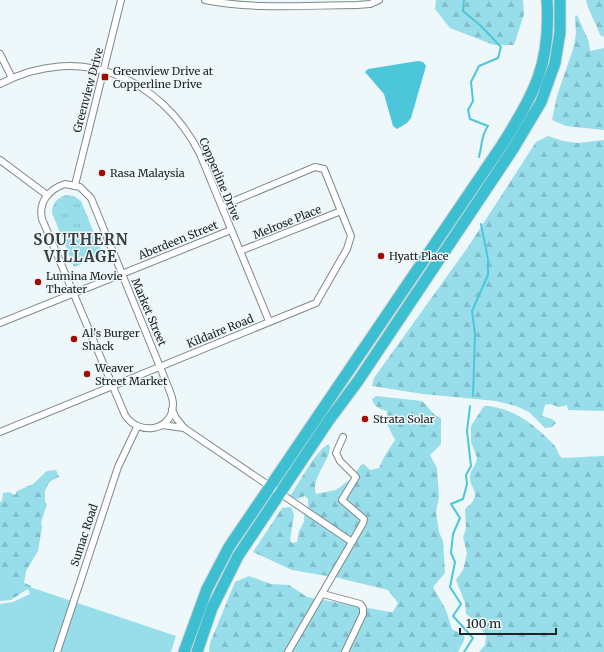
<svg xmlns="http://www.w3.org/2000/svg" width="604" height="652" font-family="Merriweather,serif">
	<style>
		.grass { fill: url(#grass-tufts) }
		.forest { fill: url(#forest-firs) }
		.park { fill: #97deea }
		.water { fill: #4cc7d9 }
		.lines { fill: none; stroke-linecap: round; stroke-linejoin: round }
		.stream { stroke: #4cc7d9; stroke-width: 2 }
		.street-casing { stroke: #7f8889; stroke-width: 8 }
		.highway-casing { stroke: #d3d3d3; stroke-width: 13 }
		.street { stroke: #fff; stroke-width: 6 }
		.highway { stroke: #3dbfd2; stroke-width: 11 }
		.poi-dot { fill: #a20a06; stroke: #eef7f9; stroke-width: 1.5 }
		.labels { text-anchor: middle; stroke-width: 3; stroke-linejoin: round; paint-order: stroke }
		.poi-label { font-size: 11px; fill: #212425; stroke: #eef7f9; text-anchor: start }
		.street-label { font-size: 11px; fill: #212425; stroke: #eef7f9 }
		.district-label { font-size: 15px; font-weight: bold; letter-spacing: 1px; fill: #383f40; stroke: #eef7f9 }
	</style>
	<defs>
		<pattern id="grass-tufts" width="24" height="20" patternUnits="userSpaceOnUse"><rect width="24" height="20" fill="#97deea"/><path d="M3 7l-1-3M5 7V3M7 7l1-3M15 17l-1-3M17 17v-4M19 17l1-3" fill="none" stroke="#82bec9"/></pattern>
		<pattern id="forest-firs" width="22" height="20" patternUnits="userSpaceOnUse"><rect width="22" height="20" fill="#97deea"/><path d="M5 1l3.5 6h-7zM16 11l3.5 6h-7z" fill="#82bec9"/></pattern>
	</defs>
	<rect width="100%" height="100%" fill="#eef7f9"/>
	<path class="grass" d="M 66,195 L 74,196 L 81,201 L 103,255 L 74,267 L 52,213 C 52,203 57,198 66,195 Z"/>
	<g class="forest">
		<path d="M 436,0 L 523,0 L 524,14 L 514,45 L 494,45 L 450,28 L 435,9 Z"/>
		<path d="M 586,0 L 604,0 L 604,37 L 600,35 C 596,23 589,13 586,0 Z"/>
		<path d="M 577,15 L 589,42 L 590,51 L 604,48 L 604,130 L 566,126 L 552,120 L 557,96 L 574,46 L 576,33 L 575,17 Z"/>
		<path d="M 548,136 L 563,141 L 578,143 L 604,140 L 604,411 L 568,410 L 567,405 L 559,407 L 550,404 L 545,405 L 542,416 L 552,419 L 556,423 L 552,427 L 545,428 L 529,412 L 516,406 L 496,401 L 423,394 L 372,386 L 374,378 L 468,247 L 536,142 Z"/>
		<path d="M 376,396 L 422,401 C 429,407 432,415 441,418 L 441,444 L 430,455 L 437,468 L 439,497 L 436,512 L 439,532 L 443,541 L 445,573 L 433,587 L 446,610 L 452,629 C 467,638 468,633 458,652 L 209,652 L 210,643 L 235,582 L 249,576 L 271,584 L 289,585 L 307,597 L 390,612 L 393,612 L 398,603 L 388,590 L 339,578 L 292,570 L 253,552 L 282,508 L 291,507 L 294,515 L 290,540 L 292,543 L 297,542 L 299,531 L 304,522 L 305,511 L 308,507 L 308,499 L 305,496 L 297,499 L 290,496 C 298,485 318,447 329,444 C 334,457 310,477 316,494 L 336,490 L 352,478 L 361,465 L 364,464 L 370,470 L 379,468 L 384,457 L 395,440 L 386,422 L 387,411 C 380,409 374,407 372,399 Z"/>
		<path d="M 484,406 C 513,407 535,425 554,445 C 558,449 557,454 562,458 L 604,456 L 604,652 L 479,652 L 485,645 L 486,636 L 478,623 L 466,614 L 465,603 L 456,580 L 463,570 L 467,553 L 463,537 L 466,529 L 465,509 C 487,491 465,489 471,472 C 473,467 477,463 477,458 L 471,442 L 471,426 Z"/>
		<path d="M 56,470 L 59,477 L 49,482 L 45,491 L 45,502 L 47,504 L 41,523 L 42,527 L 38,551 L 26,571 L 24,583 L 32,586 L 11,600 L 0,601 L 0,502 L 2,501 L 3,493 L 9,492 L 15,495 L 17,491 L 33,484 L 47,471 Z"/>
	</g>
	<path class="park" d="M 0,577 L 176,636 L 171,652 L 0,652 L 0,604 L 13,602 L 30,594 L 28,589 L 11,595 L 0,597 Z"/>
	<path class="water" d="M 418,61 L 423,62 L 426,66 L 411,118 L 407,123 L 397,129 L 393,126 L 384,94 L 365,72 L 368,69 Z"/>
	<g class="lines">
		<g class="stream">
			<path d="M 464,0 L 463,11 L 481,26 L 501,47 L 498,58 L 479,66 L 471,82 L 473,101 L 468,110 L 470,119 L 488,126 C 481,135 482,146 479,157"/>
			<path d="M 473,396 L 475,334 L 472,311 L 488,275 L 488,259 L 481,224"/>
			<path d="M 464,652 L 473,638 L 453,616 L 461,604 L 450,587 L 455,562 L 451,553 L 453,534 L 460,518 L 451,504 L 463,499 L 467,484 L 466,475 L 471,466 L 467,431 L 470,406"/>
		</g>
		<defs>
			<g id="street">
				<path d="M 205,0 C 255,10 306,5 357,5 L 370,4 L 379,0"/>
				<path d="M 0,54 L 12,78"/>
				<path d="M 0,84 C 79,42 161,77 200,154 L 269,321"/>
				<path d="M 0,160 L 47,195"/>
				<path d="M 65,184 L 80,187 L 91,198 L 169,389 C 171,394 173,399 173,404 C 173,432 138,436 125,415 L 42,219 C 38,201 50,189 65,184 Z"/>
				<path d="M 75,185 L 121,0"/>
				<path d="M 240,251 L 341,211"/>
				<path d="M 0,323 L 231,230"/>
				<path d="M 172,410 L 176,418 L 184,428 L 352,542 L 288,652"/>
				<path d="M 162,425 L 184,428"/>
				<path d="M 0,432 L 316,303 L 347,249 L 351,236 L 324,169 L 315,167 L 222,206"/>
				<path d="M 343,437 L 336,453 L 340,461 L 356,477 L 342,500 L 364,519 L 363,523 L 352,542"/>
				<path d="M 323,594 L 360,604 L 363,608 L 363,614 L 345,652"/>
				<path d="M 57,652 L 118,467 L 137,427"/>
			</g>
			<g id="highway">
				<path d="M 184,652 L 207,589 L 229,547 L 502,145 C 535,92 551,64 547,0"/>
				<path d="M 197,652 L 212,608 L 238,556 L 329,420 L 358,381 L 513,149 L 541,102 L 555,63 L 560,32 L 560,0"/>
			</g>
		</defs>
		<use href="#street" class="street-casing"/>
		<use href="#highway" class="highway-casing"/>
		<use href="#street" class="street"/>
		<use href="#highway" class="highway"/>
	</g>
	<g class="poi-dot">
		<rect x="101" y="73" width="8" height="8" rx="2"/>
		<circle cx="102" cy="173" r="4"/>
		<circle cx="381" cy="256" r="4"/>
		<circle cx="38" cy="282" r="4"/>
		<circle cx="74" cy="339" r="4"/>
		<circle cx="87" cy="374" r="4"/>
		<circle cx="365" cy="419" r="4"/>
	</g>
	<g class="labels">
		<g class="poi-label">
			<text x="113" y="75">Greenview Drive at<tspan x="113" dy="13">Copperline Drive</tspan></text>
			<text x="110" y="177">Rasa Malaysia</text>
			<text x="389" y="260">Hyatt Place</text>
			<text x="46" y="280">Lumina Movie<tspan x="46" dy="13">Theater</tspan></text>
			<text x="82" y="337">Al’s Burger<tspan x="82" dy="13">Shack</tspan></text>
			<text x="95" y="372">Weaver<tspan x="95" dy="13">Street Market</tspan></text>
			<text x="373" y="423">Strata Solar</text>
		</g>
		<g class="street-label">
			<text transform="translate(88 90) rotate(-75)" y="4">Greenview Drive</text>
			<text transform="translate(220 179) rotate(67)" y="4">Copperline Drive</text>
			<text transform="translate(287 222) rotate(-22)" y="4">Melrose Place</text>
			<text transform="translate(178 240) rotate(-22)" y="4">Aberdeen Street</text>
			<text transform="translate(149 312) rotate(67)" y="4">Market Street</text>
			<text transform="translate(220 331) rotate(-22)" y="4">Kildaire Road</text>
			<text transform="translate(84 535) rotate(-72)" y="4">Sumac Road</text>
		</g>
		<g class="district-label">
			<text x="81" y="245">SOUTHERN<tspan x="81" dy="17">VILLAGE</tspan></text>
		</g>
	</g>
	<path d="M460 628v6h96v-6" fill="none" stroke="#212425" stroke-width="2"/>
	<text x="466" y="628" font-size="12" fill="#212425" stroke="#eef7f9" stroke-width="3" paint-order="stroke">100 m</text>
</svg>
